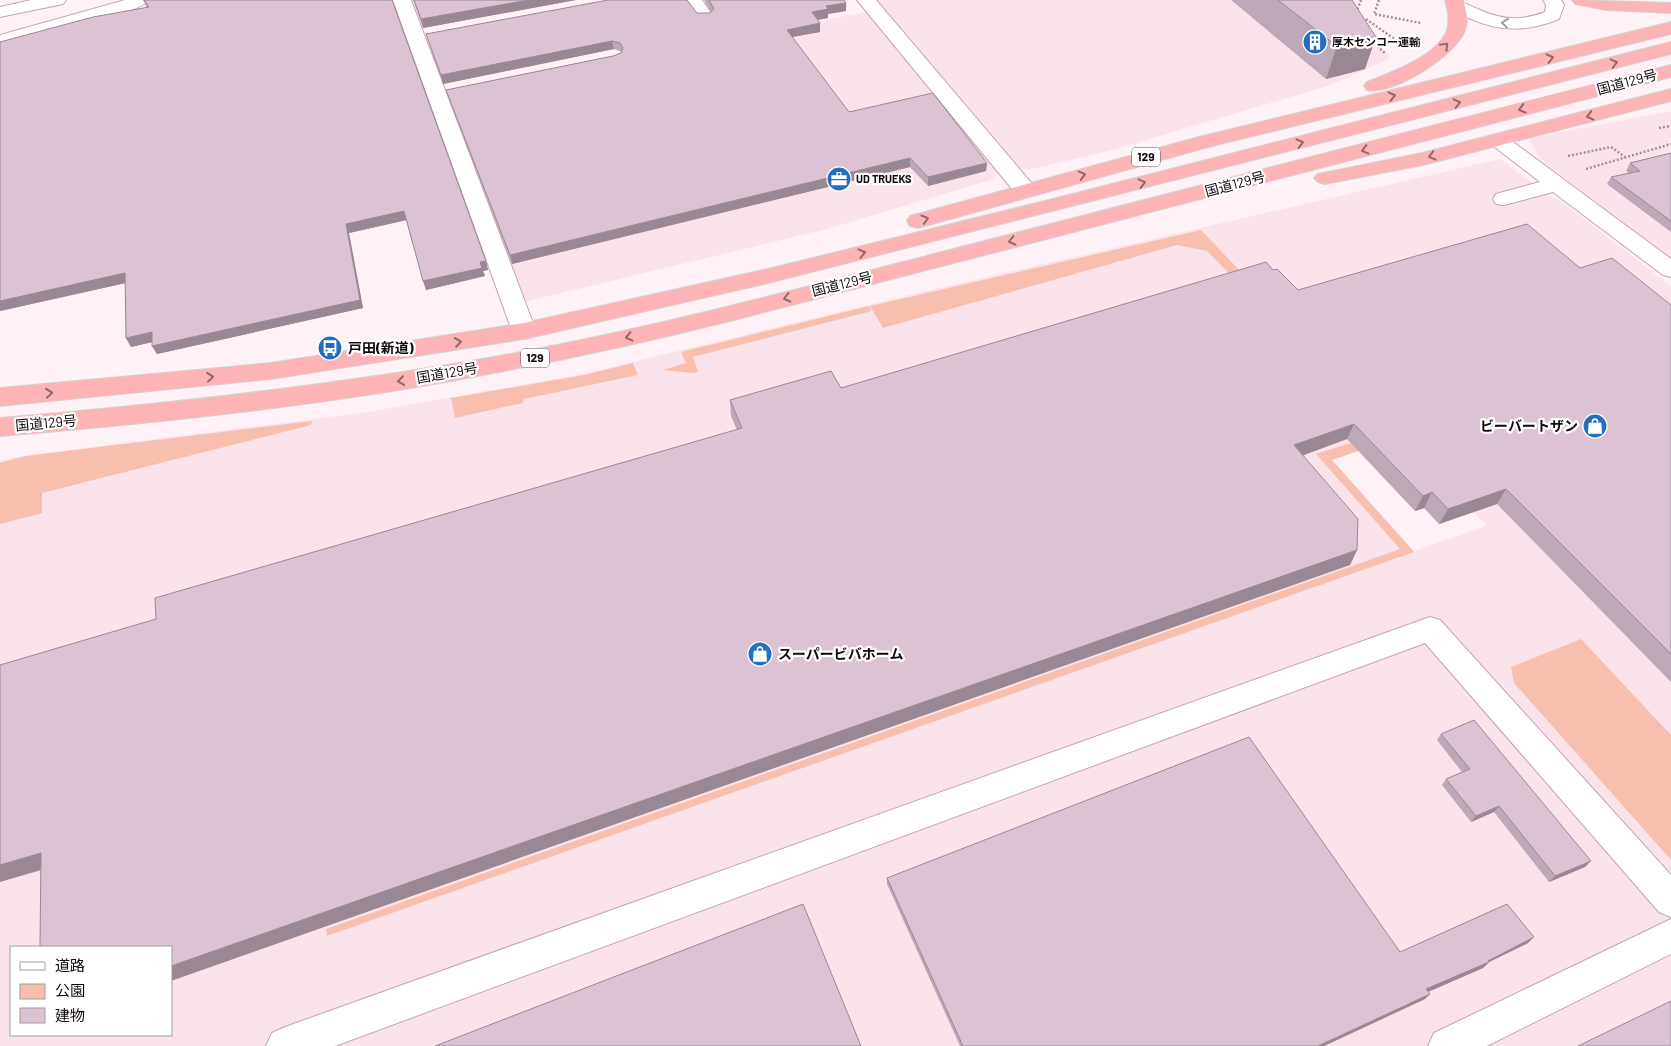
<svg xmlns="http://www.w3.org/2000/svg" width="1671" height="1046" font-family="Barlow,'Noto Sans JP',sans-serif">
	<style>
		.built { fill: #fbe3eb; fill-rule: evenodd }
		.green { fill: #f9bfae }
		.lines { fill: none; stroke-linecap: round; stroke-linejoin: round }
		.minor-casing { stroke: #c2a5ae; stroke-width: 2 }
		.highway-casing { stroke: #d5d3d3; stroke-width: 2 }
		.path { stroke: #9f9397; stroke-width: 2.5; stroke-dasharray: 2 2; stroke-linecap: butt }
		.minor { fill: #fff; fill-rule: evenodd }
		.highway { fill: #fcb4b6; fill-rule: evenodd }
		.wall { fill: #bca8b6 }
		.shaded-wall { fill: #998894 }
		.building { fill: #dbc3d4; stroke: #998894 }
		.oneway { stroke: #a19d9e }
		.oneway2 { stroke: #93676a }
		.labels { text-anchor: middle; stroke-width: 4.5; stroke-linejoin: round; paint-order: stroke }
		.far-poi-label { font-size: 11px; font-weight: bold; fill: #13090d; stroke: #fff; text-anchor: start }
		.shield { fill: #fff; stroke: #5a5356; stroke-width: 1 }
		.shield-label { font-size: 12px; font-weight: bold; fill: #13090d }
		.street-label { font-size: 14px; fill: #13090d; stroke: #fff }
		.poi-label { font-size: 14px; font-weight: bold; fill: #13090d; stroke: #fff; text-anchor: start }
	</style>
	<rect width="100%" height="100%" fill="#fff2f6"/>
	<g class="built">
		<path d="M 873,0 L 1319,0 L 1390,55 L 1387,60 L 1331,85 L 1116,149 L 1029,170 L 1016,168 Z"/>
		<path d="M 866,12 L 997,171 L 994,179 L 827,229 L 520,303 L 444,100 L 452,93 Z"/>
		<path d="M 1671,111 L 1671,258 L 1540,159 L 1529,139 L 1545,135 Z"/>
		<path d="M 1500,159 L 1551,197 L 1557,198 L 1671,286 L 1671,1046 L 0,1046 L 0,461 L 22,456 L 368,412 L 583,374 L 913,294 ZM 1402,437 L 1486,525 L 1486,526 L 1414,551 L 1332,460 ZM 11,947 L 171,947 L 171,1035 L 11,1035 Z"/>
	</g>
	<g class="green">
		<path d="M 1201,230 L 1399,437 L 1332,460 L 1414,552 L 327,936 L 326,929 L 1400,549 L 1316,454 L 1378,434 L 1380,427 L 1207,251 L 1177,245 L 883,328 L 870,306 Z"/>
		<path d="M 869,306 L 872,311 L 693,357 L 698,372 L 691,373 L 663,370 L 686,363 L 681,352 Z"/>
		<path d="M 633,363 L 638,375 L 524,399 L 523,403 L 455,418 L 451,398 L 584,375 Z"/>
		<path d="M 312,421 L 311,425 L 42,493 L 42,513 L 0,524 L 0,463 L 26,456 Z"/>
		<path d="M 1581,639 L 1671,735 L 1671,860 L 1514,683 L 1511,667 Z"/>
	</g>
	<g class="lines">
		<defs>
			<g id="minor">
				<path d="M 31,0 L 66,0 L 63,4 L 0,17 L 0,7 Z"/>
				<path d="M 125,0 L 150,0 C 141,13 23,41 0,47 L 0,35 Z"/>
				<path d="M 393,0 L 411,0 L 536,331 L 532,337 L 524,339 L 516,337 L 512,331 Z"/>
				<path d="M 684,0 L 702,0 L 713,16 L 710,20 L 704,21 L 698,20 Z"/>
				<path d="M 857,0 L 876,0 L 1033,185 L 1036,190 L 1033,195 L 1025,196 L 1017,195 Z"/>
				<path d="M 1543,0 L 1561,0 L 1564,5 L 1559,19 C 1528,32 1500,32 1469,18 C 1462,15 1453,12 1449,6 L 1452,2 L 1458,1 C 1466,3 1472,7 1480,10 C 1502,20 1522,21 1545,12 L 1546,5 Z"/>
				<path d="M 1498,134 L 1505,136 L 1671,259 L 1671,277 L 1663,275 L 1553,192 L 1504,205 L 1496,204 L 1493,199 L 1496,194 L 1540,182 L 1491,144 L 1488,140 L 1491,136 Z"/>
				<path d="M 1430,617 L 1440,620 L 1671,875 L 1671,917 L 1659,912 L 1425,643 L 335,1046 L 266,1046 L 272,1033 L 285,1027 Z"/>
				<path d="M 1671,919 L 1671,954 L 1487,1046 L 1428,1046 L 1434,1033 Z"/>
			</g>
			<g id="highway">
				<path d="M 1445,0 L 1463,0 C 1466,11 1469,19 1465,30 C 1457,55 1392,96 1367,90 L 1364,86 L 1367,82 C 1390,73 1438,56 1447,30 C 1450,19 1448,11 1445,0 Z"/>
				<path d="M 1572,0 L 1671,3 L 1671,13 L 1606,10 L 1575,4 Z"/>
				<path d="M 1671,22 L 1671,34 L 1212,146 L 918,228 L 910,226 L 907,221 L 910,216 L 1199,137 Z"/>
				<path d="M 1671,42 L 1671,54 L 768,283 L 524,339 L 271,379 L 0,406 L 0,388 L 271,363 L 524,323 L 768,269 L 1041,202 Z"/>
				<path d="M 1671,65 L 1671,77 L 738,319 C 628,347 517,370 405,389 C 271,411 136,425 0,436 L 0,418 C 180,403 359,383 537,349 C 672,323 805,287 938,253 C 1183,191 1426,126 1671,65 Z"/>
				<path d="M 1671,89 L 1671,101 L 1423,165 L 1325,184 L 1318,182 L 1314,178 L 1318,174 L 1422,153 Z"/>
			</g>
		</defs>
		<use href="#minor" class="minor-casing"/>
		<use href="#highway" class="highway-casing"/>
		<g class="path">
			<path d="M 1379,0 L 1374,14 L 1421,23"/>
			<path d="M 1356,13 L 1361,0"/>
			<path d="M 1362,19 L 1366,19 L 1403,45"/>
			<path d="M 1371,41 L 1385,53"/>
			<path d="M 1659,128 L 1671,126"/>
			<path d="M 1568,156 L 1611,147 L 1625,157"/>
			<path d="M 1586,169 L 1671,144"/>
		</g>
		<use href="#minor" class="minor"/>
		<use href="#highway" class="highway"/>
	</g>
	<g class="wall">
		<path d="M 143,0 L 392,0 L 486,261 L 488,270 L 483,271 L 485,276 L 426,290 L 406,220 L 349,233 L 363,308 L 157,354 L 152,346 L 152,342 L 131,347 L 126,338 L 126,283 L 0,311 L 0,42 L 147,8 Z"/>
		<path d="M 413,0 L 576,0 L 423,28 Z"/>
		<path d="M 704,0 L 844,0 L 846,11 L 828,14 L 828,18 L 817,20 L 820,23 L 820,32 L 792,37 L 849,112 L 987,163 L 986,171 L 928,186 L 910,167 L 512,264 L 449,98 L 446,90 L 613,56 L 621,53 L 622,52 L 614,49 L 443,84 L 426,34 L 697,13 L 710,13 L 711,12 Z"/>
		<path d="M 1231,0 L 1352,0 L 1365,69 L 1326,79 Z"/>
		<path d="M 1671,153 L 1671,232 L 1607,184 L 1611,177 L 1629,173 L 1626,171 L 1630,163 Z"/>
		<path d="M 1580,268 L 1671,305 L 1671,682 L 1497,504 L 1439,524 L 1424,508 L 1415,511 L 1347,439 L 1303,455 L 1357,550 L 1350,565 L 41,870 L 156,619 L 737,430 L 731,416 L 730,400 L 841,388 L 1273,270 L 1298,290 Z"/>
		<path d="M 1441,734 L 1585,867 L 1549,882 L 1494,812 L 1471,822 L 1442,785 L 1446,779 L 1462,772 L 1437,740 Z"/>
		<path d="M 887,878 L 1400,952 L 1528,943 L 1489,962 L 1483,968 L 1428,992 L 1425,999 L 1324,1046 L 960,1046 L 887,884 Z"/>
	</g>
	<g class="shaded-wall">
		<path d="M 529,0 L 576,0 L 423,28 L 421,19 Z"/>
		<path d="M 846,3 L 846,11 L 828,14 L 828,18 L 812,21 L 812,12 L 826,6 Z"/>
		<path d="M 820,23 L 820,32 L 787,38 L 787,30 Z"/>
		<path d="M 1376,37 L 1365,69 L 1326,79 L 1337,46 Z"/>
		<path d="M 612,41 L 614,49 L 443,84 L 441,75 Z"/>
		<path d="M 910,158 L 910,167 L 512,264 L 510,255 Z"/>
		<path d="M 987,163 L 986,171 L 928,186 L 928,177 Z"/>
		<path d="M 404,211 L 407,220 L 349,233 L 363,308 L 157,354 L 152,346 L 346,224 Z"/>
		<path d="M 486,261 L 488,270 L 483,271 L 485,276 L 426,290 L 423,281 Z"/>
		<path d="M 125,273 L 130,282 L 0,311 L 0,301 Z"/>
		<path d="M 152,332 L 157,341 L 131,347 L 126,338 Z"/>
		<path d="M 1354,424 L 1347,439 L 1288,461 L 1294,445 Z"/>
		<path d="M 1506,489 L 1497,504 L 1439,524 L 1448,509 Z"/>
		<path d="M 1432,492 L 1424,508 L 1415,511 L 1423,496 Z"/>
		<path d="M 1357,550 L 1350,565 L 171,981 L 171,966 Z"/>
		<path d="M 1499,806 L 1494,812 L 1471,822 L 1476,816 Z"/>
		<path d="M 41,853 L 55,866 L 0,882 L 0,865 Z"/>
		<path d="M 1591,861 L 1585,867 L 1549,882 L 1555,876 Z"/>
		<path d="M 1534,937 L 1528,943 L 1489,962 L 1483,968 L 1421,995 L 1426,989 L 1488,961 Z"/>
		<path d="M 1430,994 L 1425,999 L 1324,1046 L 1318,1046 Z"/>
	</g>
	<g class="building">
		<path d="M 144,0 L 392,0 L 486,261 L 480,262 L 482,268 L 423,281 L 404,211 L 346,224 L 360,300 L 152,346 L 152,332 L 126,338 L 125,273 L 0,301 L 0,42 L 93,17 L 149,7 Z"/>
		<path d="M 414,0 L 529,0 L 421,19 Z"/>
		<path d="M 608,0 L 687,0 L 697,13 L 710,13 L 714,9 L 709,0 L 844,0 L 846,3 L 826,6 L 828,9 L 812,12 L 820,23 L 787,30 L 849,112 L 933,93 L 987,163 L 928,177 L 910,158 L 510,255 L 446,90 L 613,56 L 621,53 L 623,48 L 620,43 L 612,41 L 441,75 L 426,34 Z"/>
		<path d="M 1278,0 L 1352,0 L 1376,37 L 1337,46 Z"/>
		<path d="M 1671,153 L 1671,221 L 1611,177 L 1640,171 L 1630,163 Z"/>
		<path d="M 1527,224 L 1580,268 L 1612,258 L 1671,305 L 1671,654 L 1506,489 L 1448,509 L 1432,492 L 1423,496 L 1354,424 L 1294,445 L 1358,519 L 1357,550 L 171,966 L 171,947 L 40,947 L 41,853 L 0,865 L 0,665 L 156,619 L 155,598 L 742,428 L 730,400 L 831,371 L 841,388 L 1266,262 L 1273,270 L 1277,269 L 1298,290 Z"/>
		<path d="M 1474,720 L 1591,861 L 1555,876 L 1499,806 L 1476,816 L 1446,779 L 1470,769 L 1441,734 Z"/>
		<path d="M 1249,737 L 1400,952 L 1507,904 L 1534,937 L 1488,961 L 1489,962 L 1426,989 L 1430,994 L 1318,1046 L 963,1046 L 887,878 Z"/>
		<path d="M 803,904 L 861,1046 L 435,1046 Z"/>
		<path d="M 1671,1001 L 1671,1046 L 1578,1046 Z"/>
	</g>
	<defs><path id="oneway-chevron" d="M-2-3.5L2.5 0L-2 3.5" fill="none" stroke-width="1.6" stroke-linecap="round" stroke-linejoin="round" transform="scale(1.25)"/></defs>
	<use class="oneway" href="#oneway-chevron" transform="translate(1505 23) rotate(-173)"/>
	<g class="oneway2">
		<use href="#oneway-chevron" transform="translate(1445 46) rotate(-47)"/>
		<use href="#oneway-chevron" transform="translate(1550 58) rotate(-14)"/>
		<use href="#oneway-chevron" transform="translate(1614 63) rotate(-14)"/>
		<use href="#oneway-chevron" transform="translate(1392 96) rotate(-14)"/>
		<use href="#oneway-chevron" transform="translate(1457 103) rotate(-14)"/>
		<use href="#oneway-chevron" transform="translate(1522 109) rotate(165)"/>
		<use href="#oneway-chevron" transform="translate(1590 116) rotate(166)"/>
		<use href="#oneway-chevron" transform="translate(1300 143) rotate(-14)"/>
		<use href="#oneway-chevron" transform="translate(1365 150) rotate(165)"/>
		<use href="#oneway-chevron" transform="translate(1432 156) rotate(165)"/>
		<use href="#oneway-chevron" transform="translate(1082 175) rotate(-15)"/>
		<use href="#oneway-chevron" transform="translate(1142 183) rotate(-14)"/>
		<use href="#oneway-chevron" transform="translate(925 219) rotate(-16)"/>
		<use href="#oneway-chevron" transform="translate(1012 241) rotate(166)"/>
		<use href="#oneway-chevron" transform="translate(862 253) rotate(-14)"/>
		<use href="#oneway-chevron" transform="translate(787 298) rotate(166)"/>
		<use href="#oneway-chevron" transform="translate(629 337) rotate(167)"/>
		<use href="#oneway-chevron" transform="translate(458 342) rotate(-9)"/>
		<use href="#oneway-chevron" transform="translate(210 377) rotate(-6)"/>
		<use href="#oneway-chevron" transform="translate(401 381) rotate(172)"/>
		<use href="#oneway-chevron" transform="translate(49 393) rotate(-6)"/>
	</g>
	<defs>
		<symbol id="building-disc" viewBox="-11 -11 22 22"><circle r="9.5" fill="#256ebe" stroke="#fff"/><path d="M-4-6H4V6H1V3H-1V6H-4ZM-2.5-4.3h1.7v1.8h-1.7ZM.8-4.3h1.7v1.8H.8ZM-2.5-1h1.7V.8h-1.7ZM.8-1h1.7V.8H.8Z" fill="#fff"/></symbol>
		<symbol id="office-disc" viewBox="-11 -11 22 22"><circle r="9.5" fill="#256ebe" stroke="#fff"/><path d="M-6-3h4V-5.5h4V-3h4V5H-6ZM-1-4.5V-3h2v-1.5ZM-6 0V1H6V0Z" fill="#fff"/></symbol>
		<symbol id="bus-disc" viewBox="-11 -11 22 22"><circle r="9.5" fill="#256ebe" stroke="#fff"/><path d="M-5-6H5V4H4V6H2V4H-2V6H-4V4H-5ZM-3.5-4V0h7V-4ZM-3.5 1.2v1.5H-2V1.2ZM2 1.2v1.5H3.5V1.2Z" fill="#fff"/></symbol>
		<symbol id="shop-disc" viewBox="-11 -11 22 22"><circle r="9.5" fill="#256ebe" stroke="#fff"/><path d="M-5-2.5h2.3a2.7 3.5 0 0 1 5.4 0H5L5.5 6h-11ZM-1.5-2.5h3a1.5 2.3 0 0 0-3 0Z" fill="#fff"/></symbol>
	</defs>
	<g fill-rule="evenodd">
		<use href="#building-disc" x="1301" y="28" width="28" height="28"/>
		<use href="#office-disc" x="825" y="165" width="28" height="28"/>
		<use href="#bus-disc" x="316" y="334" width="28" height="28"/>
		<use href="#shop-disc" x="1581" y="412" width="28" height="28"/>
		<use href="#shop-disc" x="746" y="640" width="28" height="28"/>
	</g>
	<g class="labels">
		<g class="far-poi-label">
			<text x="1332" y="46">厚木センコー運輸</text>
			<text x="856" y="183">UD TRUEKS</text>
		</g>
		<g class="shield">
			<rect x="1132" y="147.5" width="28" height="19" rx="4"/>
			<rect x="521" y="348.5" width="28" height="19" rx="4"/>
		</g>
		<g class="shield-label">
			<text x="1146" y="161">129</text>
			<text x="535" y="362">129</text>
		</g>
		<g class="street-label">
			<text transform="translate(1627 82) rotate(-15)" y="5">国道129号</text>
			<text transform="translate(1235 184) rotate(-15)" y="5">国道129号</text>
			<text transform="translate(842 284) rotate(-14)" y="5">国道129号</text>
			<text transform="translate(447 373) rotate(-10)" y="5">国道129号</text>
			<text transform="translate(46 423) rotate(-5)" y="5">国道129号</text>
		</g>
		<g class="poi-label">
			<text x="348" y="353">戸田(新道)</text>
			<text x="1578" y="431" text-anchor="end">ビーバートザン</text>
			<text x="778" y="659">スーパービバホーム</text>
		</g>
	</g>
	<rect x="10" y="946" width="162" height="90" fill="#ffffff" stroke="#a19d9e"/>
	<rect x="20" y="962" width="25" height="8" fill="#ffffff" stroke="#a19d9e"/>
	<text x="55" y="971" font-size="15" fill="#13090d">道路</text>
	<rect x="20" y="984" width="25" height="15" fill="#f9bfae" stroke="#a19d9e"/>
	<text x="55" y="996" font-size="15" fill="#13090d">公園</text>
	<rect x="20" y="1008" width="25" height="15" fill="#dbc3d4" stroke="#a19d9e"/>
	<text x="55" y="1021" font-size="15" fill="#13090d">建物</text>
</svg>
